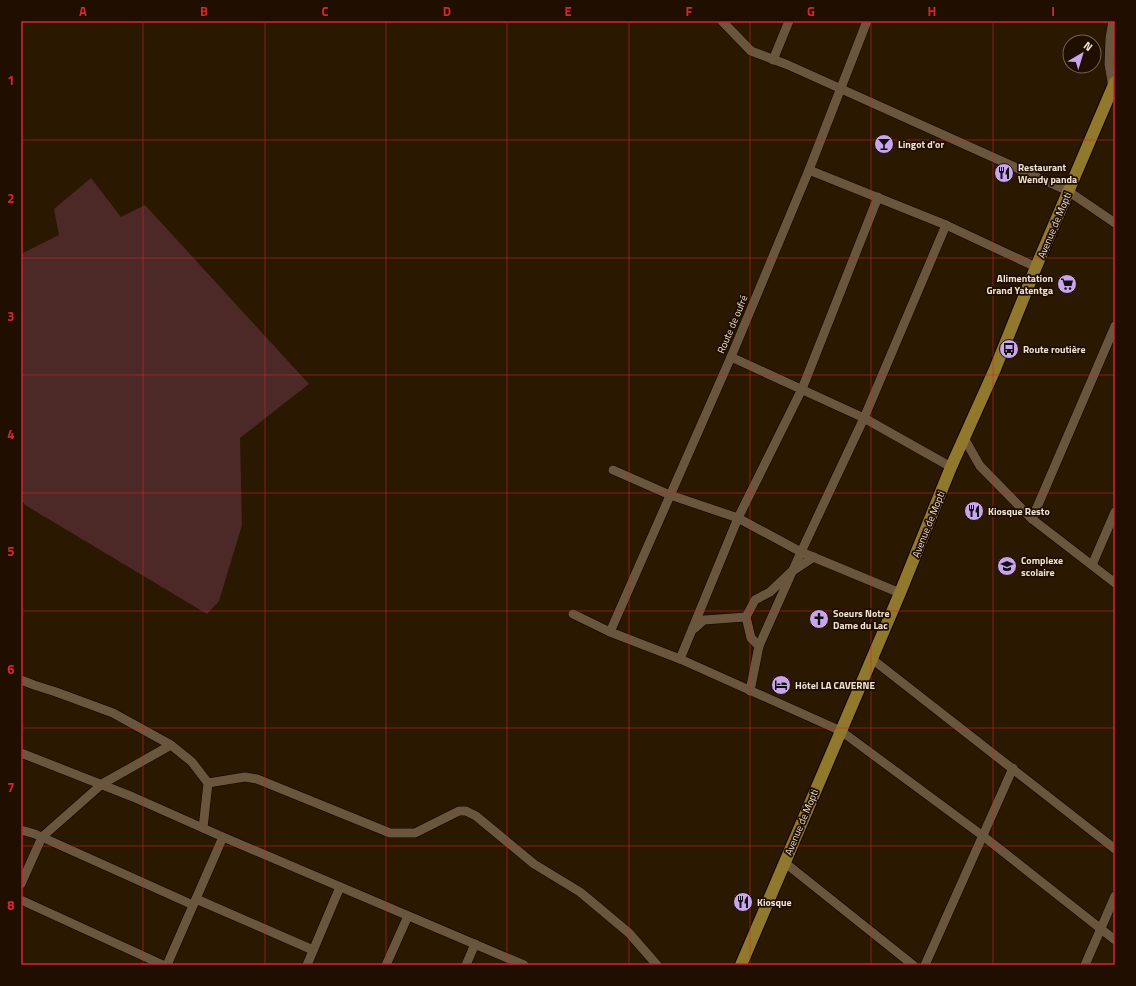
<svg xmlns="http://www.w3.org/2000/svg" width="1136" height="986" font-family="'Titillium Web',sans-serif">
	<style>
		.green { fill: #4c2827 }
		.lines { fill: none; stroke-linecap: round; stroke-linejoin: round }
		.minor-casing { stroke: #110300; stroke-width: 10 }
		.primary-casing { stroke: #110300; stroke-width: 14 }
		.minor { stroke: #6a553d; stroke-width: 9 }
		.primary { stroke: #90782c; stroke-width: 12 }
		.grid { fill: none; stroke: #d62828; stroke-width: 1; stroke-opacity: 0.55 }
		.labels { text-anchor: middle; stroke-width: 3.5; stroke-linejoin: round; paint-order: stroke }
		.poi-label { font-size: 10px; font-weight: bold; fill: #efe3d5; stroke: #200e00; text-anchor: start }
		.street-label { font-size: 10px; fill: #efe3d5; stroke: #200e00 }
		.neatline { fill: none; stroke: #d62828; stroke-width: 1.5 }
		.grid-label { font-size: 13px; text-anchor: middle; font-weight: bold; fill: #d62828 }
	</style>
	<rect width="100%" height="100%" fill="#2a1801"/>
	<path class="green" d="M 91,178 L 121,217 L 145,205 L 309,384 L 240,438 L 242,525 L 219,601 L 207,614 L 25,505 L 21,499 L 21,254 L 59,235 L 54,209 Z"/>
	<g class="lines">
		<defs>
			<g id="minor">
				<path d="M 722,21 L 751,51 L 788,65 L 1068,191 L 1115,223"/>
				<path d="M 773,60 L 789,21"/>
				<path d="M 1113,88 L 1109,64 L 1110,38 L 1113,21"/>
				<path d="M 809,170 L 946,225 L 1036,267"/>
				<path d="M 731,357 L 864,418 L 951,467"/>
				<path d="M 964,438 L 980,466 L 1032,519 L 1115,583"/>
				<path d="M 613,470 L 670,495 L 738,518 L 801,552 L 900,593"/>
				<path d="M 1032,519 L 1115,326"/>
				<path d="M 1092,565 L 1115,512"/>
				<path d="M 573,614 L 610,632 L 680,659 L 841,731 L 983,836 L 1115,940"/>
				<path d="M 746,617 L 751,638 L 759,646"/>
				<path d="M 694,629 L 704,620 L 746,617 L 755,600 L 770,592 L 791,572 L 814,557"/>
				<path d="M 610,632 L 731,357 L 809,170 L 867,21"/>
				<path d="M 680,659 L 738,518 L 802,389 L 878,197"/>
				<path d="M 872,659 L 1115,849"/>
				<path d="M 21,680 L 34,685 L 56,692 L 113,713 L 171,745 L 192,762 L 208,783 L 203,828"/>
				<path d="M 750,691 L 759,646 L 801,552 L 864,418 L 946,225"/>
				<path d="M 21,753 L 133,797 L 223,837 L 524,965"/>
				<path d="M 208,783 L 245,777 L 257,779 L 390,833 L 415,833 L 459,811 L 466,811 L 476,816 L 534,864 L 580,892 L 629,933 L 657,965"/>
				<path d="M 21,830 L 35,834 L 193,905"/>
				<path d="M 784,862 L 913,965"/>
				<path d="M 21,884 L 42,837 L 102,784 L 171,745"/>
				<path d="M 196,899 L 313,950"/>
				<path d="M 21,900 L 163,965"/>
				<path d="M 167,965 L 223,837"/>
				<path d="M 307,965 L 340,887"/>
				<path d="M 386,965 L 408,916"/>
				<path d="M 466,965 L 475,944"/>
				<path d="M 925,965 L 1013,768"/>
				<path d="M 1085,965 L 1115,896"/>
			</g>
			<path id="primary" d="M 741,965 L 900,593 L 951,467 L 995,369 L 1036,267 L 1115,82"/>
		</defs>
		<use href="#minor" class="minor-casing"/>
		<use href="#primary" class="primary-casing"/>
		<use href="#minor" class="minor"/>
		<use href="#primary" class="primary"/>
	</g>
	<path class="grid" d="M 143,21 L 143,965M 265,21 L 265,965M 386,21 L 386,965M 507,21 L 507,965M 629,21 L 629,965M 750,21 L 750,965M 871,21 L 871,965M 993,21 L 993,965M 21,140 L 1115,140M 21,258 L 1115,258M 21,375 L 1115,375M 21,493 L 1115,493M 21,611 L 1115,611M 21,728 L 1115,728M 21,846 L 1115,846"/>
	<defs>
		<symbol id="bar-disc" viewBox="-11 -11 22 22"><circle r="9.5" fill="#c9a5ee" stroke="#200e00"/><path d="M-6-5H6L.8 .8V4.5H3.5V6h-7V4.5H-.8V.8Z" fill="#111"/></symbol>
		<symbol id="restaurant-disc" viewBox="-11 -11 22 22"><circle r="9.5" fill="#c9a5ee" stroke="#200e00"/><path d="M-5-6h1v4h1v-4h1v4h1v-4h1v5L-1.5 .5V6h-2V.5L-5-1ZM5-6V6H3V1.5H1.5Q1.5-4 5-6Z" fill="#111"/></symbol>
		<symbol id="supermarket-disc" viewBox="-11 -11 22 22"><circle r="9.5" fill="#c9a5ee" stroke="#200e00"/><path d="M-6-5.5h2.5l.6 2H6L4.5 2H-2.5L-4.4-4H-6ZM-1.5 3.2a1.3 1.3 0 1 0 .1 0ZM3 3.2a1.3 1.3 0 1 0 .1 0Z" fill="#111"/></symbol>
		<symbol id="bus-disc" viewBox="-11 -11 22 22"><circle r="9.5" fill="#c9a5ee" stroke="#200e00"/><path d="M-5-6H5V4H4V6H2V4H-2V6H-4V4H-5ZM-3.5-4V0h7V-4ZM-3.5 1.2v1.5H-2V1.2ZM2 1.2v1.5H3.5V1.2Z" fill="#111"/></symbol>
		<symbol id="school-disc" viewBox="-11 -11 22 22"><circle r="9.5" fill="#c9a5ee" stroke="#200e00"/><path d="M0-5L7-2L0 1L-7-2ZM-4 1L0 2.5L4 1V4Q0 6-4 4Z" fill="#111"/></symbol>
		<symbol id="church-disc" viewBox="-11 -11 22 22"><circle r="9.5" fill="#c9a5ee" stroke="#200e00"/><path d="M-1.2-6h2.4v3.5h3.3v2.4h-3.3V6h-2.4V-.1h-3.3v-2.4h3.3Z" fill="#111"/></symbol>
		<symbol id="hotel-disc" viewBox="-11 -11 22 22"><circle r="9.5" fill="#c9a5ee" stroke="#200e00"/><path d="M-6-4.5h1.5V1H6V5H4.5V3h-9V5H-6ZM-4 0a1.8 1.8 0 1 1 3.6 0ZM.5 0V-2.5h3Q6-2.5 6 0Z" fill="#111"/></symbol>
	</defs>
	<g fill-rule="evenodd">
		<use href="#bar-disc" x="873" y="133" width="22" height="22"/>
		<use href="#restaurant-disc" x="993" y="162" width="22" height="22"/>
		<use href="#supermarket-disc" x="1056" y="273" width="22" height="22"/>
		<use href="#bus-disc" x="998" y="338" width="22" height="22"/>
		<use href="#restaurant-disc" x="963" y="500" width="22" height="22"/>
		<use href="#school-disc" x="996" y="555" width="22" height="22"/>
		<use href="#church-disc" x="808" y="608" width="22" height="22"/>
		<use href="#hotel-disc" x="770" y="674" width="22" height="22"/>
		<use href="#restaurant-disc" x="732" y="891" width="22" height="22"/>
	</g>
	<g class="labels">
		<g class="poi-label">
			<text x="898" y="148">Lingot d'or</text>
			<text x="1018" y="171">Restaurant<tspan x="1018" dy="12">Wendy panda</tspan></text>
			<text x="1053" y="282" text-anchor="end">Alimentation<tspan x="1053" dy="12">Grand Yatentga</tspan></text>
			<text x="1023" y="353">Route routière</text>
			<text x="988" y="515">Kiosque Resto</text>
			<text x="1021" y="564">Complexe<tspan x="1021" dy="12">scolaire</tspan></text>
			<text x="833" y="617">Soeurs Notre<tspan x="833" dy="12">Dame du Lac</tspan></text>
			<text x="795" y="689">Hôtel LA CAVERNE</text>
			<text x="757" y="906">Kiosque</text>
		</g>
		<g class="street-label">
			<text transform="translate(1054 225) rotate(-67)" y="4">Avenue de Mopti</text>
			<text transform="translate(732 324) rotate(-67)" y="4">Route de oufré</text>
			<text transform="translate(928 524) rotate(-68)" y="4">Avenue de Mopti</text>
			<text transform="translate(801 822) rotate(-67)" y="4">Avenue de Mopti</text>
		</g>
	</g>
	<rect width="1136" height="986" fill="none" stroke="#200e00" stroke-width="44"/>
	<g transform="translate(1082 54) rotate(38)"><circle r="19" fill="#200e00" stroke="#736355"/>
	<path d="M0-3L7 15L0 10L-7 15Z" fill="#c9a5ee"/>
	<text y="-6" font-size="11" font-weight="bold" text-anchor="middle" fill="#efe3d5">N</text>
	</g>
	<rect x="22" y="22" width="1092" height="942" class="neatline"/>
	<g class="grid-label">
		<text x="83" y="16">A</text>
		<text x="204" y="16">B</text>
		<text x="325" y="16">C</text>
		<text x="447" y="16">D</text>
		<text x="568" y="16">E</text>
		<text x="689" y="16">F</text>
		<text x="811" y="16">G</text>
		<text x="932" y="16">H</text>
		<text x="1053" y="16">I</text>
		<text x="11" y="85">1</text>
		<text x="11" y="203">2</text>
		<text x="11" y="321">3</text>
		<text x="11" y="439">4</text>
		<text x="11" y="556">5</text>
		<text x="11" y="674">6</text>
		<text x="11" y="792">7</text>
		<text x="11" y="910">8</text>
	</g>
</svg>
